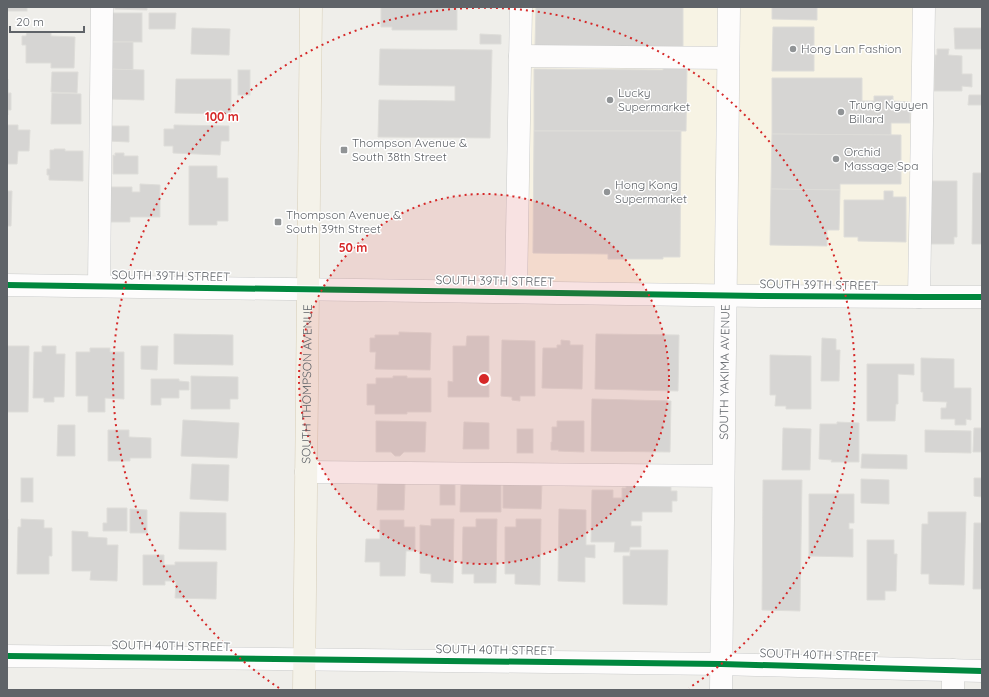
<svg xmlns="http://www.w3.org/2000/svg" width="989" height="697" font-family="Quicksand,sans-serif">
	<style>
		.commercial { fill: #f7f3e4 }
		.building { fill: #d6d5d3; stroke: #deddd9 }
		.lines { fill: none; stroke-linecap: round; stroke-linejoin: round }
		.minor-casing { stroke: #cbcccc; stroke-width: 23 }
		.major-casing { stroke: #d7ceb8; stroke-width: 23 }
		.minor { stroke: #fdfcfc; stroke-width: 22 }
		.major { stroke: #f4f2e9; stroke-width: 22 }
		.cycleway-casing { stroke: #fff; stroke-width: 8 }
		.cycleway { stroke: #00873e; stroke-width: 6 }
		.ring { fill: none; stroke: #d62828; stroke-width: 2; stroke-dasharray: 2 4 }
		.poi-dot { fill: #919496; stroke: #fff; stroke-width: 1.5 }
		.labels { text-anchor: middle; stroke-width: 3; stroke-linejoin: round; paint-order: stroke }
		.poi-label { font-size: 12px; fill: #5f6368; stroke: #fff; text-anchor: start }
		.street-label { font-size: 12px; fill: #5f6368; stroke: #fff }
		.centre { fill: #d62828; stroke: #fff; stroke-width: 2 }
		.ring-label { font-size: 12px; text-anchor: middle; font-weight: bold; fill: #d62828; stroke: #fff; stroke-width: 3; stroke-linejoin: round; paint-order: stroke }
	</style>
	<rect width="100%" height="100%" fill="#efeeea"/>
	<path class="commercial" d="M 521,7 L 924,7 L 919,297 L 516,292 Z"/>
	<g class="building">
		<rect x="7" y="7" width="20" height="4"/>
		<path d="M 115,7 L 147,7 L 147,10 L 115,9 Z"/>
		<path d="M 381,7 L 457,7 L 457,30 L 392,30 L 392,27 L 381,27 Z"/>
		<path d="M 536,7 L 683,7 L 683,47 L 535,46 Z"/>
		<path d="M 772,7 L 817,7 L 817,20 L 772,19 Z"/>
		<rect x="107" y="13" width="35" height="29"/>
		<path d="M 149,13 L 176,13 L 175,29 L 149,29 Z"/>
		<path d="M 773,27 L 814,27 L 814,71 L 772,71 Z"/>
		<path d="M 192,28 L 230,29 L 229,55 L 191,54 Z"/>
		<path d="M 954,28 L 982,28 L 982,49 L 955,49 Z"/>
		<path d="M 27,32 L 51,32 L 51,36 L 75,37 L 74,68 L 51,68 L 51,63 L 26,63 L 26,45 L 22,45 L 22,36 L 26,36 Z"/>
		<path d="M 480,34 L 501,35 L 501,44 L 480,44 Z"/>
		<path d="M 109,42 L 133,42 L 133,70 L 109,69 Z"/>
		<path d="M 380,49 L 492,50 L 490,138 L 378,137 L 379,100 L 455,101 L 455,86 L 379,85 Z"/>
		<path d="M 937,49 L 949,49 L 948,55 L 962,56 L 962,74 L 972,74 L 972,87 L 962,86 L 962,91 L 934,91 L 935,55 L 937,55 Z"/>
		<path d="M 663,65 L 687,66 L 686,131 L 534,131 L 534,69 L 663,70 Z"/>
		<path d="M 109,69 L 144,70 L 144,100 L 108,99 Z"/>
		<rect x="238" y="70" width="12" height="25"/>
		<path d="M 52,72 L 78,72 L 77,93 L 51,92 Z"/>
		<path d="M 772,78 L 862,78 L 862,101 L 874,101 L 874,96 L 893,96 L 893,101 L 910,102 L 910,123 L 891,123 L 891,135 L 772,134 Z"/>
		<path d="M 7,79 L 8,79 L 8,93 L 11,93 L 11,110 L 8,110 L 8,115 L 7,115 Z"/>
		<path d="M 176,79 L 231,79 L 231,114 L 175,113 Z"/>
		<path d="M 52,93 L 81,94 L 81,124 L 51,124 Z"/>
		<path d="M 969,95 L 982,95 L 982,105 L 968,105 Z"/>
		<path d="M 7,125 L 18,125 L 18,130 L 30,130 L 29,151 L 18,151 L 17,164 L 7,164 Z"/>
		<path d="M 174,125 L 229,126 L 229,141 L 221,141 L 220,155 L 173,153 L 173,146 L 164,146 L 164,129 L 174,129 Z"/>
		<path d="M 108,126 L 129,126 L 129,142 L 108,141 Z"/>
		<path d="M 534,131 L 681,131 L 680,257 L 663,257 L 663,259 L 608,259 L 608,254 L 533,253 Z"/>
		<path d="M 772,134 L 901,135 L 901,184 L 840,184 L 840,190 L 771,189 Z"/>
		<path d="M 54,149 L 65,149 L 65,151 L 83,151 L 83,181 L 49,180 L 49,175 L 47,175 L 47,169 L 50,169 L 50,150 L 54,150 Z"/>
		<path d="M 115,153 L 124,153 L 124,156 L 138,156 L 138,174 L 113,174 L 113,155 L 115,156 Z"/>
		<path d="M 189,166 L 217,166 L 217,178 L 228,178 L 228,221 L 217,221 L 217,225 L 189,225 Z"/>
		<path d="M 973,173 L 982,173 L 982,244 L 972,244 Z"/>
		<path d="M 924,181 L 957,181 L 957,237 L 954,237 L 954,244 L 924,244 Z"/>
		<path d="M 140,184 L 160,185 L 160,217 L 130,217 L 130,222 L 111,222 L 111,187 L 132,187 L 132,192 L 140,192 Z"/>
		<path d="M 771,189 L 840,190 L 839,230 L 827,230 L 827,246 L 770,245 Z"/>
		<path d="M 7,191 L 12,191 L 11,226 L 7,226 Z"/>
		<path d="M 884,191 L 893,191 L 893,197 L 906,197 L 906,242 L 858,241 L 858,237 L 844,237 L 844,200 L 884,200 Z"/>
		<path d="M 399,332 L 431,333 L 430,370 L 375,369 L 376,352 L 370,352 L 370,338 L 375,338 L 375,335 L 399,335 Z"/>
		<path d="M 174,334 L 233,335 L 233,365 L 174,364 Z"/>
		<path d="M 596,334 L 679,335 L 678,391 L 595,389 Z"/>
		<path d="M 467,336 L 489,336 L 489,397 L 448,397 L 448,381 L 453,382 L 453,346 L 466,346 Z"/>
		<path d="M 822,338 L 836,339 L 836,350 L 840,350 L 839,381 L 821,381 Z"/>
		<path d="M 502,340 L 535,341 L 535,396 L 520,396 L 520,401 L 512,400 L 512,397 L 501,396 Z"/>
		<path d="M 561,340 L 570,341 L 570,345 L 583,345 L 582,389 L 542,388 L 543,348 L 557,348 L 557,345 L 561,345 Z"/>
		<path d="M 7,346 L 29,346 L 28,412 L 7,412 Z"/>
		<path d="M 42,346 L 56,346 L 56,354 L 65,354 L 64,397 L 54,397 L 54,402 L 44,402 L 44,398 L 33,398 L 34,352 L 42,352 Z"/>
		<path d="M 141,346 L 158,346 L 157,370 L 141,369 Z"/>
		<path d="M 90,348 L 110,348 L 110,352 L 124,352 L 124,399 L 105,398 L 105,412 L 88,412 L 88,396 L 76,396 L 76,352 L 90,352 Z"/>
		<path d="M 770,355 L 811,356 L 811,409 L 786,409 L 786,406 L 775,406 L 776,395 L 770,395 Z"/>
		<path d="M 921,358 L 954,359 L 954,388 L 971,388 L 971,420 L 966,419 L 966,425 L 955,425 L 955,419 L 941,419 L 941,408 L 946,408 L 947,402 L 923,401 L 923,392 L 921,392 Z"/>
		<path d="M 867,364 L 914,364 L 914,375 L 898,374 L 898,404 L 896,404 L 895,421 L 867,421 Z"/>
		<path d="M 191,376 L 238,377 L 238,399 L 230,399 L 230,409 L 191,409 Z"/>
		<path d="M 393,376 L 407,376 L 407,378 L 431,378 L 431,412 L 407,412 L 407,414 L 375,414 L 375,405 L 367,405 L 367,384 L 376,384 L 376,378 L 393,378 Z"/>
		<path d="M 151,379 L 179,379 L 179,381 L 189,382 L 189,390 L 179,390 L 179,398 L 161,398 L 161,405 L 151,405 Z"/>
		<path d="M 592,399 L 671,401 L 670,452 L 591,451 Z"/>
		<path d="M 183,420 L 239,423 L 237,458 L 181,456 Z"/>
		<path d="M 376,421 L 426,422 L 425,452 L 404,452 L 400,456 L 395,456 L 391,452 L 376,452 Z"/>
		<path d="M 557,421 L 584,421 L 584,452 L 558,451 L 559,450 L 551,450 L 551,442 L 552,442 L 552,427 L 557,427 Z"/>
		<path d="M 464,422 L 489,423 L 489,449 L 463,449 Z"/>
		<path d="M 837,422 L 859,423 L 859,462 L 831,462 L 832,460 L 819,459 L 820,424 L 837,424 Z"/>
		<path d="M 58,425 L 75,425 L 75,456 L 57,456 Z"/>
		<path d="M 783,428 L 811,429 L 810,470 L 782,470 Z"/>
		<path d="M 974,428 L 982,428 L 982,452 L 973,452 Z"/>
		<rect x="517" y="429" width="16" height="24"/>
		<path d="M 108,430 L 129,430 L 129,437 L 151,438 L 151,458 L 130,458 L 130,461 L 108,461 Z"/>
		<path d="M 925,430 L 971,431 L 971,453 L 925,452 Z"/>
		<path d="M 862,454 L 907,455 L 907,469 L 861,468 Z"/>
		<path d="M 192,464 L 229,465 L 228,501 L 190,499 Z"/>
		<rect x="21" y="478" width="12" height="24"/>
		<path d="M 974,478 L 982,478 L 982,497 L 974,496 Z"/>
		<path d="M 861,479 L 889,480 L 889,504 L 861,503 Z"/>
		<path d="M 626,480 L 671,481 L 671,491 L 677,491 L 677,501 L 672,501 L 672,512 L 642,512 L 642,521 L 631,521 L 631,526 L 641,526 L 641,547 L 630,547 L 629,552 L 614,552 L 615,542 L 591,542 L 592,490 L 613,490 L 613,498 L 622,498 L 622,488 L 626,488 Z"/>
		<path d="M 763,480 L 802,480 L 800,611 L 762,610 Z"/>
		<path d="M 378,482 L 405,483 L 404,510 L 377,510 Z"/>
		<path d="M 461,482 L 501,482 L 501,512 L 460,512 Z"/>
		<path d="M 503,482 L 542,482 L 541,509 L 503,508 Z"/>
		<rect x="440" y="483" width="15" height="22"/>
		<path d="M 809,494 L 854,494 L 854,523 L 849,523 L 849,529 L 853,529 L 853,557 L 809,556 Z"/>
		<path d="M 107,508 L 127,508 L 127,531 L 103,531 L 103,523 L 107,523 Z"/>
		<path d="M 130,509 L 147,510 L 147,533 L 130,533 Z"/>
		<path d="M 559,509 L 586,510 L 586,545 L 595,545 L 595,558 L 585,557 L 585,582 L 558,581 Z"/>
		<path d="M 180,512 L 226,513 L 226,550 L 179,549 Z"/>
		<path d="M 928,512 L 966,512 L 964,585 L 929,584 L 929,574 L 921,574 L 922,524 L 928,524 Z"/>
		<path d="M 7,519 L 8,519 L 7,581 Z"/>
		<path d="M 21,519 L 44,520 L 44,528 L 52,528 L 52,556 L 49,556 L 49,574 L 17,574 L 18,527 L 21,527 Z"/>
		<path d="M 431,519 L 454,519 L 453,583 L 431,582 L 431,574 L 420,573 L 420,525 L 431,526 Z"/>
		<path d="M 476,519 L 497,519 L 496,583 L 474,583 L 474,574 L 462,574 L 463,527 L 476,527 Z"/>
		<path d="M 516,519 L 541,519 L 540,585 L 515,584 L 515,574 L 505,574 L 505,527 L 516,527 Z"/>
		<path d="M 380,520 L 404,520 L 404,527 L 415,527 L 415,551 L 406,551 L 405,576 L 380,576 L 380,562 L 365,562 L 366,539 L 380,539 Z"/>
		<path d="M 974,523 L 982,523 L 982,589 L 973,589 Z"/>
		<path d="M 72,531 L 88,532 L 88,537 L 107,538 L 107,545 L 118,545 L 117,581 L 90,580 L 91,571 L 72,571 Z"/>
		<path d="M 867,540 L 894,540 L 894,554 L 897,554 L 896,591 L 885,591 L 885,600 L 867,600 Z"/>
		<path d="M 630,550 L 668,550 L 667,605 L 623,604 L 623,556 L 630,556 Z"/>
		<path d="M 143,555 L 164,555 L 164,565 L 175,565 L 175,562 L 217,562 L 216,599 L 175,598 L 176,581 L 165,581 L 165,585 L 143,585 Z"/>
	</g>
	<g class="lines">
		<defs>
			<g id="minor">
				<path d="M 520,56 L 728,58"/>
				<path d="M 7,285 L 761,296 L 919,297 L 982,297"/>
				<path d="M 99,286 L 102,7"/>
				<path d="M 516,292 L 521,7"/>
				<path d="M 919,297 L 924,7"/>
				<path d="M 306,472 L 723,476"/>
				<path d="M 7,656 L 721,664 L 982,671"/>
				<path id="s1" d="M 721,690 L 729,7"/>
				<path d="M 953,690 L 953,670"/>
			</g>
			<g id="major">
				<path id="s2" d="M 304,690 L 308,289 L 311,7"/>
			</g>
		</defs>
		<use href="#minor" class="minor-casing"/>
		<use href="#major" class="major-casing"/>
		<use href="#minor" class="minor"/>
		<use href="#major" class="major"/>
		<defs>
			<g id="cycleway">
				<path d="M 7,285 L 761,296 L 919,297 L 982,297"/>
				<path d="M 7,656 L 721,664 L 982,671"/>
			</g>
		</defs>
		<use href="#cycleway" class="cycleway-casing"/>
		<use href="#cycleway" class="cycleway"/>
	</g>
	<circle cx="484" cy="379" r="185" fill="#d62828" fill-opacity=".12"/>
	<g class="ring">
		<circle cx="484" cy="379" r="185"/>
		<path d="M279 688A371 371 0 1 1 689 688"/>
	</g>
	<g class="poi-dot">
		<circle cx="793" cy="49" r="4"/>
		<circle cx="610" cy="100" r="4"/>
		<circle cx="841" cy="112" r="4"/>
		<rect x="340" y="146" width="8" height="8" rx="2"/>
		<circle cx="836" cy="159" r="4"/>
		<circle cx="607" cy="192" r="4"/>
		<rect x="274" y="218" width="8" height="8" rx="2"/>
	</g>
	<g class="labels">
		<g class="poi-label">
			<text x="801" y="53">Hong Lan Fashion</text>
			<text x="618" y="97">Lucky<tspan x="618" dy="14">Supermarket</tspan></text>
			<text x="849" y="109">Trung Nguyen<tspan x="849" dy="14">Billard</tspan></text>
			<text x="352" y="147">Thompson Avenue &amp;<tspan x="352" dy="14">South 38th Street</tspan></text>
			<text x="844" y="156">Orchid<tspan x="844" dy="14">Massage Spa</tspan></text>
			<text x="615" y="189">Hong Kong<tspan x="615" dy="14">Supermarket</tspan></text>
			<text x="286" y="219">Thompson Avenue &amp;<tspan x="286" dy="14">South 39th Street</tspan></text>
		</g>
		<g class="street-label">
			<text transform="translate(171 276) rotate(1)" y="4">SOUTH 39TH STREET</text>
			<text transform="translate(495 281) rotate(1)" y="4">SOUTH 39TH STREET</text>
			<text transform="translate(819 285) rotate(1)" y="4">SOUTH 39TH STREET</text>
			<text dy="4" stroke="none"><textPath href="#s1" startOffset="318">SOUTH YAKIMA AVENUE</textPath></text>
			<text dy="4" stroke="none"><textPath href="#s2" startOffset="306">SOUTH THOMPSON AVENUE</textPath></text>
			<text transform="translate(171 646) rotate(1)" y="4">SOUTH 40TH STREET</text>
			<text transform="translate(495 650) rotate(1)" y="4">SOUTH 40TH STREET</text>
			<text transform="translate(819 655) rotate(2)" y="4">SOUTH 40TH STREET</text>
		</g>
	</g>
	<circle cx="484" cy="379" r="6" class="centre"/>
	<g class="ring-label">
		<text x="222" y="121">100 m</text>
		<text x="353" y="252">50 m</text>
	</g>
	<rect width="989" height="697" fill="none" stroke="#5f6368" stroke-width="16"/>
	<path d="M10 26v6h74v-6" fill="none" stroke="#5f6368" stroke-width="2"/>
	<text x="16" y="26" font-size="12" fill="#5f6368" stroke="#ffffff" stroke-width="3" paint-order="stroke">20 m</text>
</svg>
